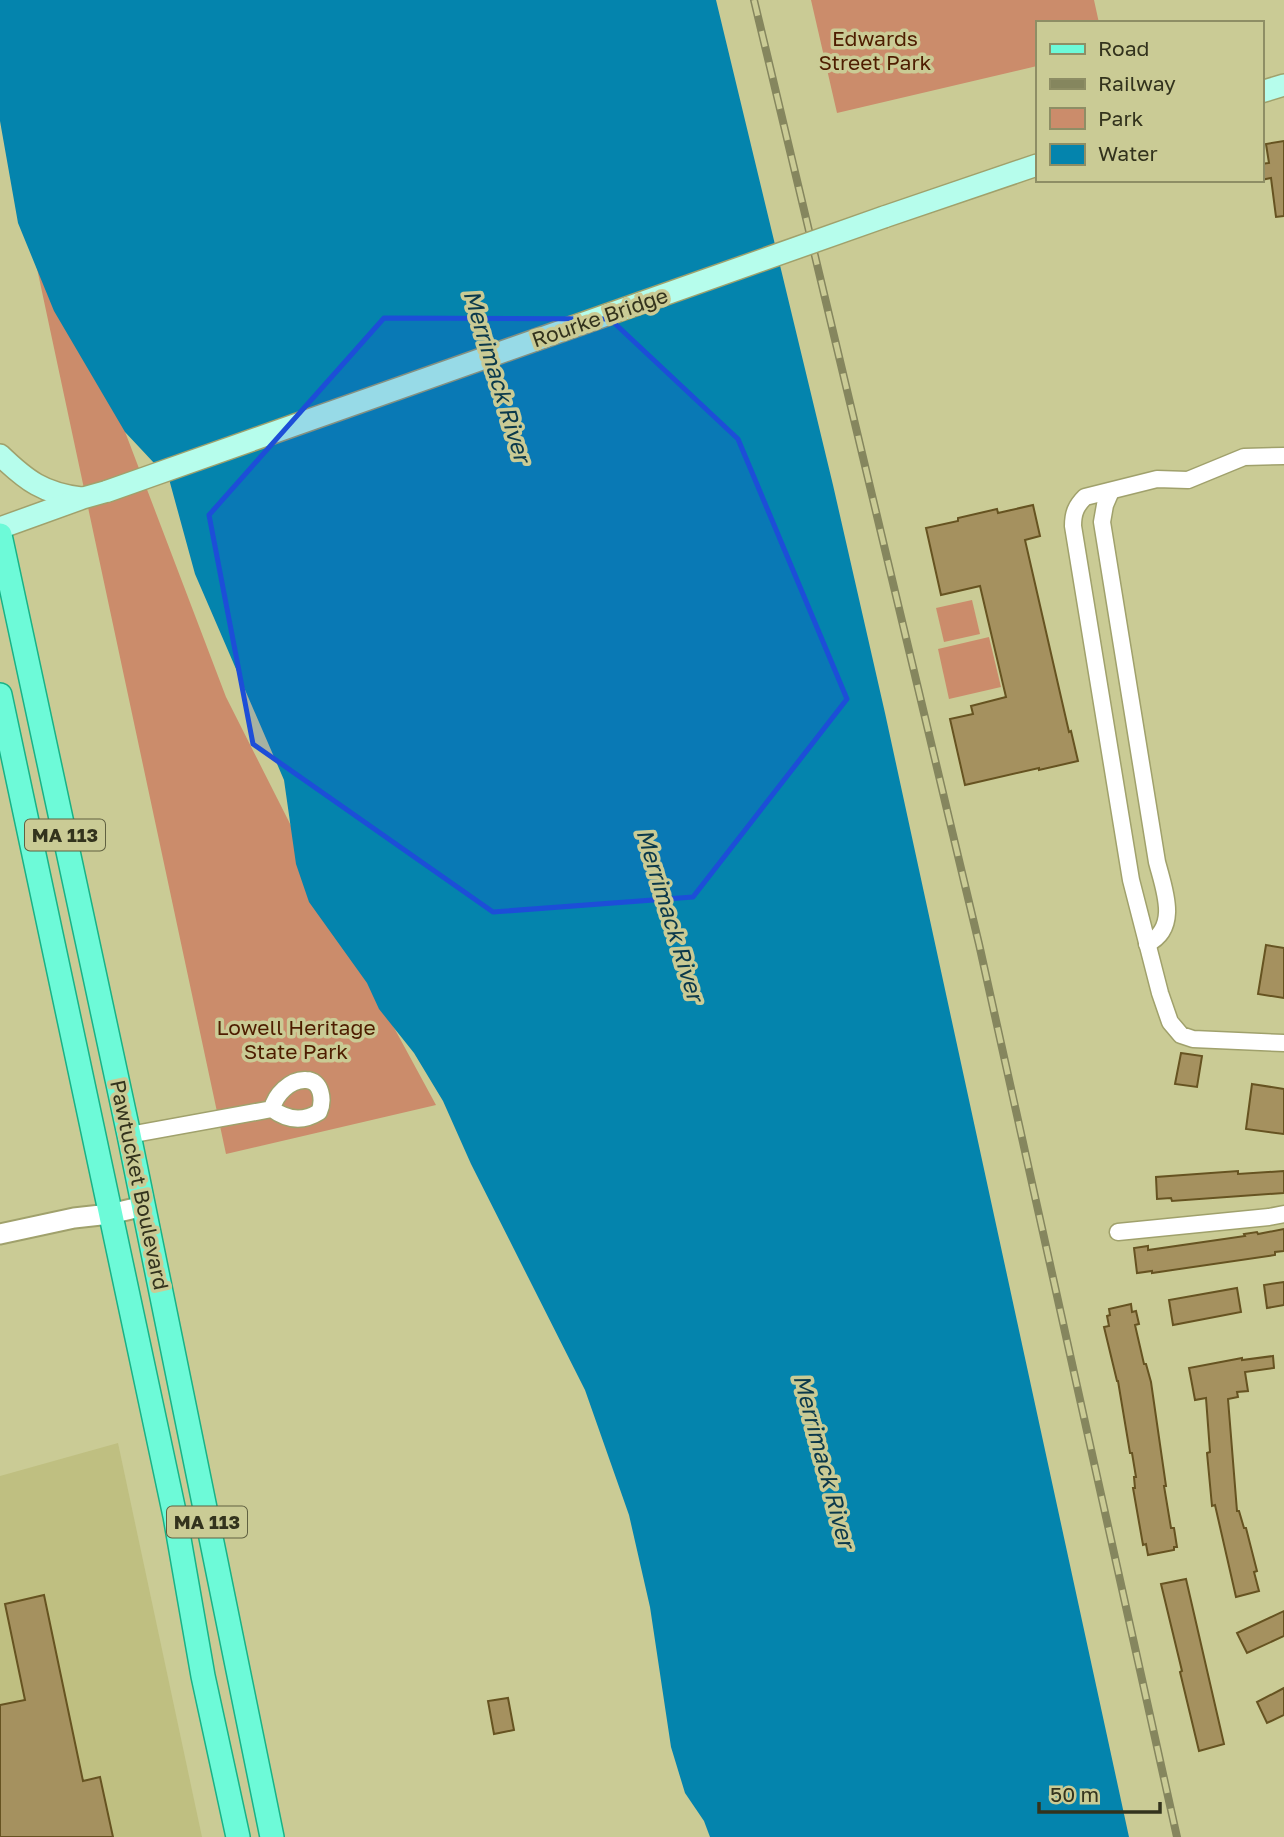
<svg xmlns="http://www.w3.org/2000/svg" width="1284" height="1837" font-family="'Golos Text',sans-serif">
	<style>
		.built { fill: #bfbf81 }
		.green { fill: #cb8c6b }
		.water { fill: #0484ad }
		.building { fill: #a5915f; stroke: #665321; stroke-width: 2 }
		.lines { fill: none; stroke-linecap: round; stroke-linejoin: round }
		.minor-casing { stroke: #a0a16c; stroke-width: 19 }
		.tertiary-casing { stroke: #a0a16c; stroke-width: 23 }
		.secondary-casing { stroke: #a0a16c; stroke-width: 24 }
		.primary-casing { stroke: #19b286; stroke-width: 26 }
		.minor { stroke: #fff; stroke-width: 16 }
		.tertiary { stroke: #fff; stroke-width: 19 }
		.secondary { stroke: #b6fdec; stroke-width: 21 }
		.primary { stroke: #6dfad8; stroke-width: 23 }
		.rail-casing { stroke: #85865e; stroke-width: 8 }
		.rail { stroke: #cacb95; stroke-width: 5; stroke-dasharray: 16; stroke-linecap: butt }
		.secondary-bridge-casing { stroke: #a0a16c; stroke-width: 24; stroke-linecap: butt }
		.secondary-bridge { stroke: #b6fdec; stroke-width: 21 }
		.marked { fill: #1d4ed8; fill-opacity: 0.2; stroke: #1d4ed8; stroke-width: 5; stroke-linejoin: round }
		.labels { text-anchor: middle; stroke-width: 7; stroke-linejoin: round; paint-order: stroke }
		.shield { fill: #cacb95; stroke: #606141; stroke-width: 2 }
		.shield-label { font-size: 19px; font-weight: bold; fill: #33331d }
		.park-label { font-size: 21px; fill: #4e1d00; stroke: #cacb95 }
		.street-label { font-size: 21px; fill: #33331d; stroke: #cacb95 }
		.water-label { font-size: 23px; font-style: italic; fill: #0b394b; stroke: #cacb95 }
	</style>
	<rect width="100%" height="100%" fill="#cacb95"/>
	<path class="built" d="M 118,1443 L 202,1837 L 0,1837 L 0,1476 Z"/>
	<g class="green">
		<path d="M 0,0 L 100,366 L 226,697 L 379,1000 L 436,1105 L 226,1154 L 19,184 Z"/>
		<path d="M 811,0 L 1094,0 L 1099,23 L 1037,23 L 1037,66 L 837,113 Z"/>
		<path d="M 972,600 L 980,634 L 944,642 L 936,608 Z"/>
		<path d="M 989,637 L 1001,687 L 949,699 L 938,649 Z"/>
	</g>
	<path class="water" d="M 0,0 L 716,0 L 833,485 L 885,713 L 1129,1837 L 710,1837 L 704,1821 L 685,1793 L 671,1747 L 650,1607 L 629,1515 L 585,1390 L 471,1164 L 443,1101 L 414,1053 L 379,1009 L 367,983 L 309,902 L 296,864 L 284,780 L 195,574 L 169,479 L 125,432 L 54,311 L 18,223 L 0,121 Z"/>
	<g class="building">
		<path d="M 1284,141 L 1284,216 L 1276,217 L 1271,178 L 1261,180 L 1261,164 L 1269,163 L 1266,144 Z"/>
		<path d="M 1033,505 L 1040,536 L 1025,540 L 1069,732 L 1071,731 L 1078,761 L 1039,770 L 1039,768 L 965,785 L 950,719 L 973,714 L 971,706 L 1006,697 L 980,586 L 941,595 L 926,528 L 958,521 L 958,518 L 997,509 L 998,513 Z"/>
		<path d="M 1266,945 L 1284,948 L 1284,998 L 1258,994 Z"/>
		<path d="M 1181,1053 L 1202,1056 L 1197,1087 L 1175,1084 Z"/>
		<path d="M 1252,1084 L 1284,1089 L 1284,1134 L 1246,1129 Z"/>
		<path d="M 1238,1171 L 1238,1174 L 1284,1171 L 1284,1193 L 1172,1201 L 1171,1198 L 1157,1199 L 1156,1177 Z"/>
		<path d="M 1284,1229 L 1284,1251 L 1275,1252 L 1275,1255 L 1152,1273 L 1152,1271 L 1137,1273 L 1134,1248 L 1148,1246 L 1148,1250 L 1245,1236 L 1244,1234 L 1257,1232 L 1258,1234 Z"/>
		<path d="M 1284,1282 L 1284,1305 L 1267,1308 L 1264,1285 Z"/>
		<path d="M 1237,1288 L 1241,1312 L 1173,1325 L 1169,1300 Z"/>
		<path d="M 1131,1304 L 1132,1312 L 1136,1311 L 1139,1324 L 1135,1325 L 1144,1364 L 1146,1364 L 1151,1382 L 1166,1486 L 1164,1486 L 1171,1528 L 1174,1528 L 1177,1547 L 1174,1547 L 1174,1550 L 1148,1555 L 1146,1544 L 1143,1545 L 1133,1488 L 1135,1488 L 1134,1477 L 1136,1477 L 1132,1453 L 1130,1453 L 1118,1381 L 1117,1381 L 1104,1327 L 1109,1326 L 1107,1316 L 1110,1315 L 1109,1309 Z"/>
		<path d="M 1273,1356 L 1274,1368 L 1245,1372 L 1248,1391 L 1237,1392 L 1238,1397 L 1228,1399 L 1237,1511 L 1239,1511 L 1244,1528 L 1246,1528 L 1257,1571 L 1254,1572 L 1259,1591 L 1236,1597 L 1215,1505 L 1212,1506 L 1207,1453 L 1210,1452 L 1206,1398 L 1195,1400 L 1189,1368 L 1242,1358 L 1242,1360 Z"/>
		<path d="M 1186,1579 L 1224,1744 L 1199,1751 L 1180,1672 L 1182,1671 L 1161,1584 Z"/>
		<path d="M 44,1595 L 83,1781 L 100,1777 L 113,1837 L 0,1837 L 0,1705 L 25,1700 L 5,1604 Z"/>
		<path d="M 1284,1611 L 1284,1636 L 1247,1653 L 1237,1633 Z"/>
		<path d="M 1284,1688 L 1284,1715 L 1267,1723 L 1257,1702 Z"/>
		<path d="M 508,1698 L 514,1730 L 494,1734 L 488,1701 Z"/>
	</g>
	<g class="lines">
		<defs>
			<g id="minor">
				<path d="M 1284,456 L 1244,457 L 1188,480 L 1157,479 L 1085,497 C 1076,506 1073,513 1073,526 L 1131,880 L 1160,993 L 1170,1022 L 1181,1035 L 1193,1039 L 1284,1043"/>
				<path d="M 1111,491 L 1105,505 L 1102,522 L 1157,862 C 1164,889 1180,928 1147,944"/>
				<path d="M 129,1135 L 272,1109 C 275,1095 290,1079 306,1080 C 322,1080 324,1101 319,1112 C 303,1122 287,1120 272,1109"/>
				<path d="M 1118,1232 L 1269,1217 L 1284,1214"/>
			</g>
			<path id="tertiary" d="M 0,1234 L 74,1218 L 110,1214 L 144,1206"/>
			<g id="secondary">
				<path d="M 1261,92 L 1284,85"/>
				<path d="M 884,217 L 1037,165"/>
				<path d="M 0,455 C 27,481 43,493 81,498"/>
				<path d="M 0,528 L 83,498 L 108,491"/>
			</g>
			<g id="primary">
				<path d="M 0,535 L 129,1135 L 272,1837"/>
				<path d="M 0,695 L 175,1516 L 203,1676 L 238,1837"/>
			</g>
		</defs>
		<use href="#minor" class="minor-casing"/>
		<use href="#tertiary" class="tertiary-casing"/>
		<use href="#secondary" class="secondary-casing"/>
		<use href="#primary" class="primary-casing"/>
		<use href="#minor" class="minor"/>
		<use href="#tertiary" class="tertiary"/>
		<use href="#secondary" class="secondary"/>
		<use href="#primary" class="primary"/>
		<defs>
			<path id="rail" d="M 754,0 L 979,944 L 1177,1837"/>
		</defs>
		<use href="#rail" class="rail-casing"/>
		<use href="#rail" class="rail"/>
		<defs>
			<path id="secondary-bridge" d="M 108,491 L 884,217"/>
		</defs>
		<use href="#secondary-bridge" class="secondary-bridge-casing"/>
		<use href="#secondary-bridge" class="secondary-bridge"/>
	</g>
	<path class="marked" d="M 384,318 L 610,319 L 738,439 L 847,699 L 693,897 L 493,912 L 253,744 L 209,515 Z"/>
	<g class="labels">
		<g class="shield">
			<rect x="25" y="819.5" width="80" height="31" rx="5"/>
			<rect x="167" y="1506.5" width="80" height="31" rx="5"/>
		</g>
		<g class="shield-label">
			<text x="65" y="842">MA 113</text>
			<text x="207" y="1529">MA 113</text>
		</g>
		<g class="park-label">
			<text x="875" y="46">Edwards<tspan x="875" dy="24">Street Park</tspan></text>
			<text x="296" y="1035">Lowell Heritage<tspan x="296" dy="24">State Park</tspan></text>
		</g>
		<g class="street-label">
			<text transform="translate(600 318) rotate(-19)" y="7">Rourke Bridge</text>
			<text transform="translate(139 1185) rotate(78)" y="7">Pawtucket Boulevard</text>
		</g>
		<g class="water-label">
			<text transform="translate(497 376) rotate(73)" y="8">Merrimack River</text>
			<text transform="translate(670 915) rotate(73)" y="8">Merrimack River</text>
			<text transform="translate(824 1461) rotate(75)" y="8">Merrimack River</text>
		</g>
	</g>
	<rect x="1036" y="21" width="228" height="161" fill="#cacb95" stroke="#8e8e65" stroke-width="2"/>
	<rect x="1050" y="44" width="35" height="10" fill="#6dfad8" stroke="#8e8e65" stroke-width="2"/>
	<text x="1098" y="56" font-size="21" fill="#33331d">Road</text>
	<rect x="1050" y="79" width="35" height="10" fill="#85865e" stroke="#8e8e65" stroke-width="2"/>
	<text x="1098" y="91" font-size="21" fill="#33331d">Railway</text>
	<rect x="1050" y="108" width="35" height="21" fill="#cb8c6b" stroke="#8e8e65" stroke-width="2"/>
	<text x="1098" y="126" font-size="21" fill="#33331d">Park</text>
	<rect x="1050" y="144" width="35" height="21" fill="#0484ad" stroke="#8e8e65" stroke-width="2"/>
	<text x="1098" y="161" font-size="21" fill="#33331d">Water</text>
	<path d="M1039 1802v10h121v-10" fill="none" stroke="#33331d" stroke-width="3.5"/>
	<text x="1050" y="1802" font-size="21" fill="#33331d" stroke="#cacb95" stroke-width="5" paint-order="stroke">50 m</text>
</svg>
